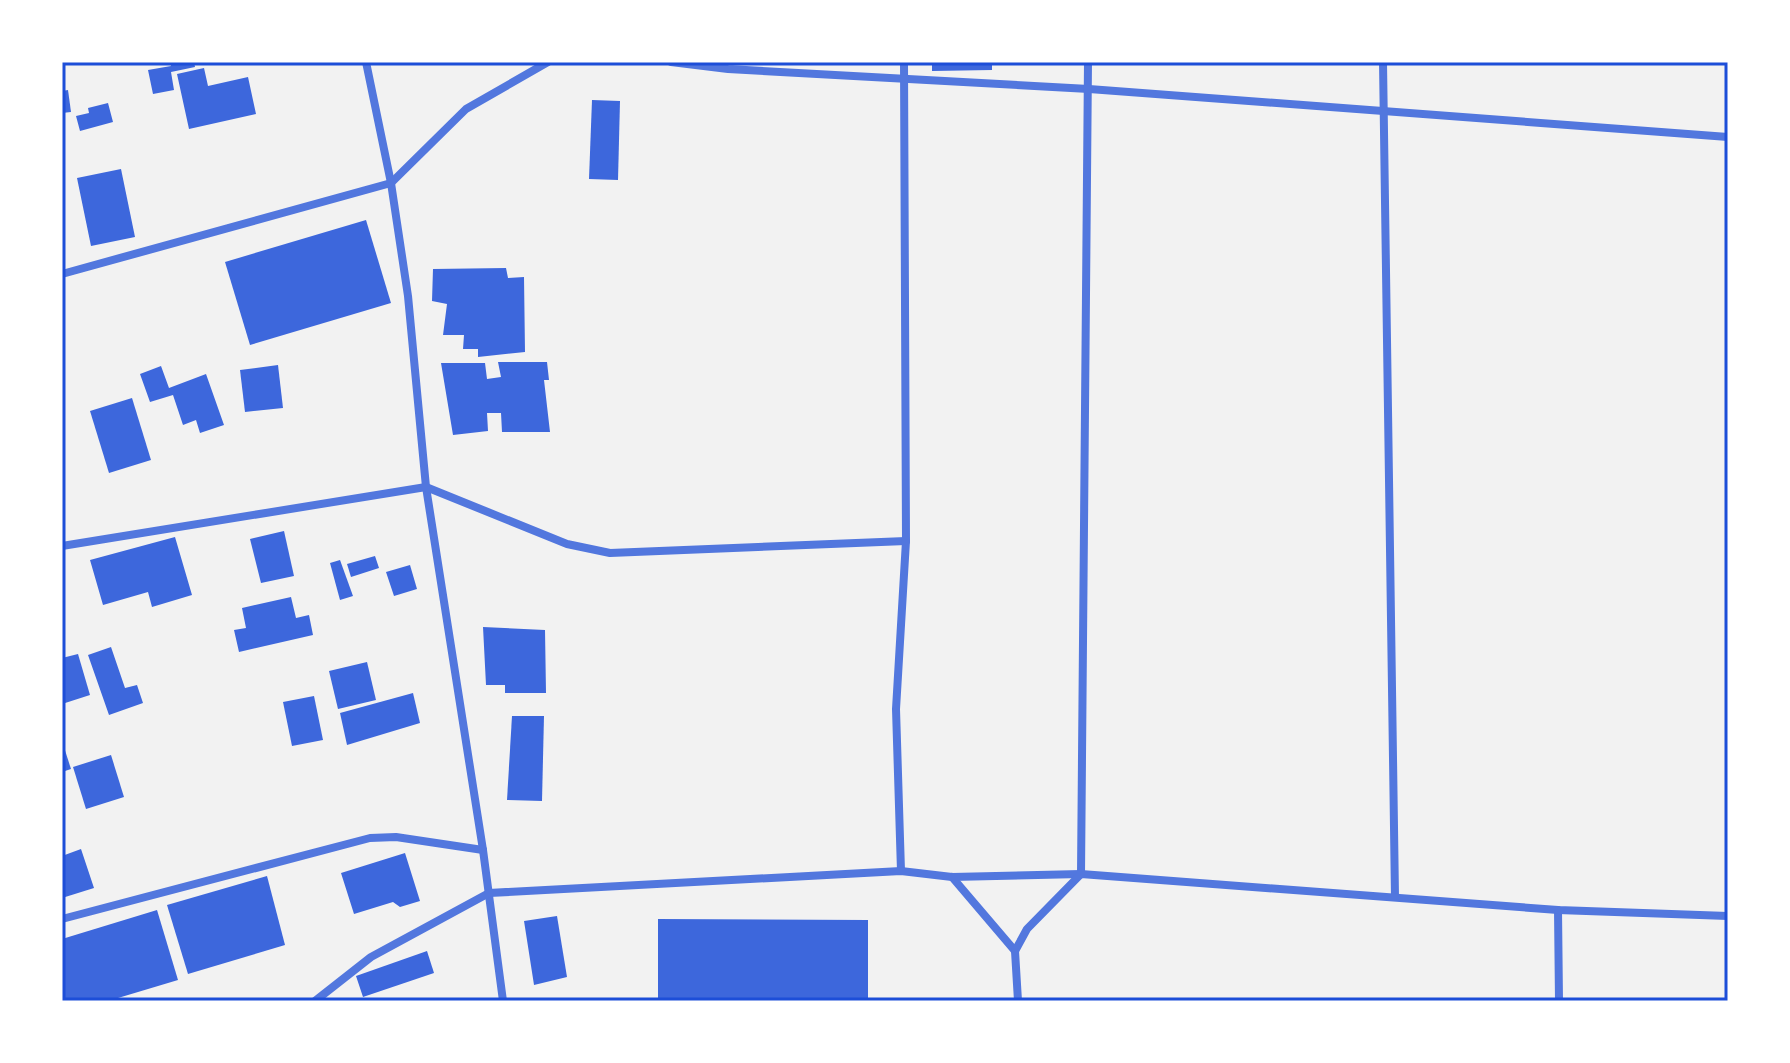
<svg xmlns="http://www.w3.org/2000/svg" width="1790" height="1063" font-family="Mulish,sans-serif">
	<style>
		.building { fill: #3d67dc }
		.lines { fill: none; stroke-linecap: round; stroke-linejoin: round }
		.minor { stroke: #5277de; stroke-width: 8 }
		.neatline { fill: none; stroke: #1d4ed8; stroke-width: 3 }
	</style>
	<rect width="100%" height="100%" fill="#f2f2f2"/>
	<g class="building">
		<path d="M 170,62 L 194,62 L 195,67 L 171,72 L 174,90 L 153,94 L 148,70 L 171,66 Z"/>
		<path d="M 932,62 L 992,62 L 992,70 L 932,71 Z"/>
		<path d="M 204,68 L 208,86 L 248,77 L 256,114 L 189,129 L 177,74 Z"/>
		<path d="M 68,90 L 71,112 L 62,113 L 62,91 Z"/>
		<path d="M 592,100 L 620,101 L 618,180 L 589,179 Z"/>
		<path d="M 108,103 L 113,122 L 80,131 L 76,116 L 89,113 L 88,108 Z"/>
		<path d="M 121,169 L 135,237 L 91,246 L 77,178 Z"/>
		<path d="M 366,220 L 391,303 L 250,345 L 225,262 Z"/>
		<path d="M 506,268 L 508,278 L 524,277 L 525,352 L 478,357 L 478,349 L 463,349 L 464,335 L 443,335 L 447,304 L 432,301 L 433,269 Z"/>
		<path d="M 498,362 L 547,362 L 549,380 L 544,380 L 550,432 L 502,432 L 501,413 L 487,413 L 488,431 L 453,435 L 441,363 L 485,363 L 487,379 L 501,377 Z"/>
		<path d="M 278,365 L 283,408 L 245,412 L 240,370 Z"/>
		<path d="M 161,366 L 169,388 L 206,374 L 224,425 L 200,433 L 196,420 L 183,425 L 173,395 L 150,402 L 140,374 Z"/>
		<path d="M 132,398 L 151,460 L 109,473 L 90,411 Z"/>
		<path d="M 284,531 L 294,576 L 261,583 L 250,539 Z"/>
		<path d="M 175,537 L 192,595 L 152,607 L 148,592 L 103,605 L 90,560 Z"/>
		<path d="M 375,556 L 379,568 L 351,577 L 347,564 Z"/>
		<path d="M 340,560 L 353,596 L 340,600 L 330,563 Z"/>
		<path d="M 410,565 L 417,589 L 394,596 L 386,572 Z"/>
		<path d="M 291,597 L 296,618 L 309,615 L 313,635 L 239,652 L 234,630 L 246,628 L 242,608 Z"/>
		<path d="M 483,627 L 545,630 L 546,693 L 505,693 L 505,685 L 486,685 Z"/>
		<path d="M 111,647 L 125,688 L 137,685 L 143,703 L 109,715 L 88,655 Z"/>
		<path d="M 78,654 L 90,695 L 62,704 L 62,658 Z"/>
		<path d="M 367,662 L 376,700 L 338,709 L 329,671 Z"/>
		<path d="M 413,693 L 420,723 L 347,745 L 340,713 Z"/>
		<path d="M 314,696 L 323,740 L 292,746 L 283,702 Z"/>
		<path d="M 512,716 L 544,716 L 542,801 L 507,800 Z"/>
		<path d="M 62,741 L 71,769 L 62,772 Z"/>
		<path d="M 111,755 L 124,797 L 86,809 L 73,767 Z"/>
		<path d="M 81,849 L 94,888 L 62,898 L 62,856 Z"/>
		<path d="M 405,853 L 420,901 L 400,907 L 393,902 L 354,914 L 341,873 Z"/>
		<path d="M 267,876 L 285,945 L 188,974 L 167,905 Z"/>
		<path d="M 157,910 L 178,980 L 108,1001 L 63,1001 L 62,939 Z"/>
		<path d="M 557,916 L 567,977 L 534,985 L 524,921 Z"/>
		<path d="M 658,919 L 868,920 L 868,1001 L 658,1001 Z"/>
		<path d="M 427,951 L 434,973 L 363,997 L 356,976 Z"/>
	</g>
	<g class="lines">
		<g class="minor">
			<path d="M 366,62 L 391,183 L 408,296 L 426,487 L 483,850 L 503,1001"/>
			<path d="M 671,62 L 728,69 L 1089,89 L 1728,137"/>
			<path d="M 1383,62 L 1395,897"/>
			<path d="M 62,274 L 391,183 L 466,109 L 548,62"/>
			<path d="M 62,546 L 426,487 L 567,544 L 610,553 L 906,541"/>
			<path d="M 901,871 L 896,709 L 906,541 L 904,62"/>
			<path d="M 952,877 L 1015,951"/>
			<path d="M 1558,910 L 1559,1001"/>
			<path d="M 62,919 L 370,838 L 396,837 L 483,850"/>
			<path d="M 315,1001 L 371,957 L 489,893 L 901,871 L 952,877 L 1081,874 L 1558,910 L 1728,916"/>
			<path d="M 1018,1001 L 1015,951 L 1027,929 L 1081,874 L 1088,62"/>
		</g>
	</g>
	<rect width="1790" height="1063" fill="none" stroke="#ffffff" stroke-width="128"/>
	<rect x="64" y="64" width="1662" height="935" class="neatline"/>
</svg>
